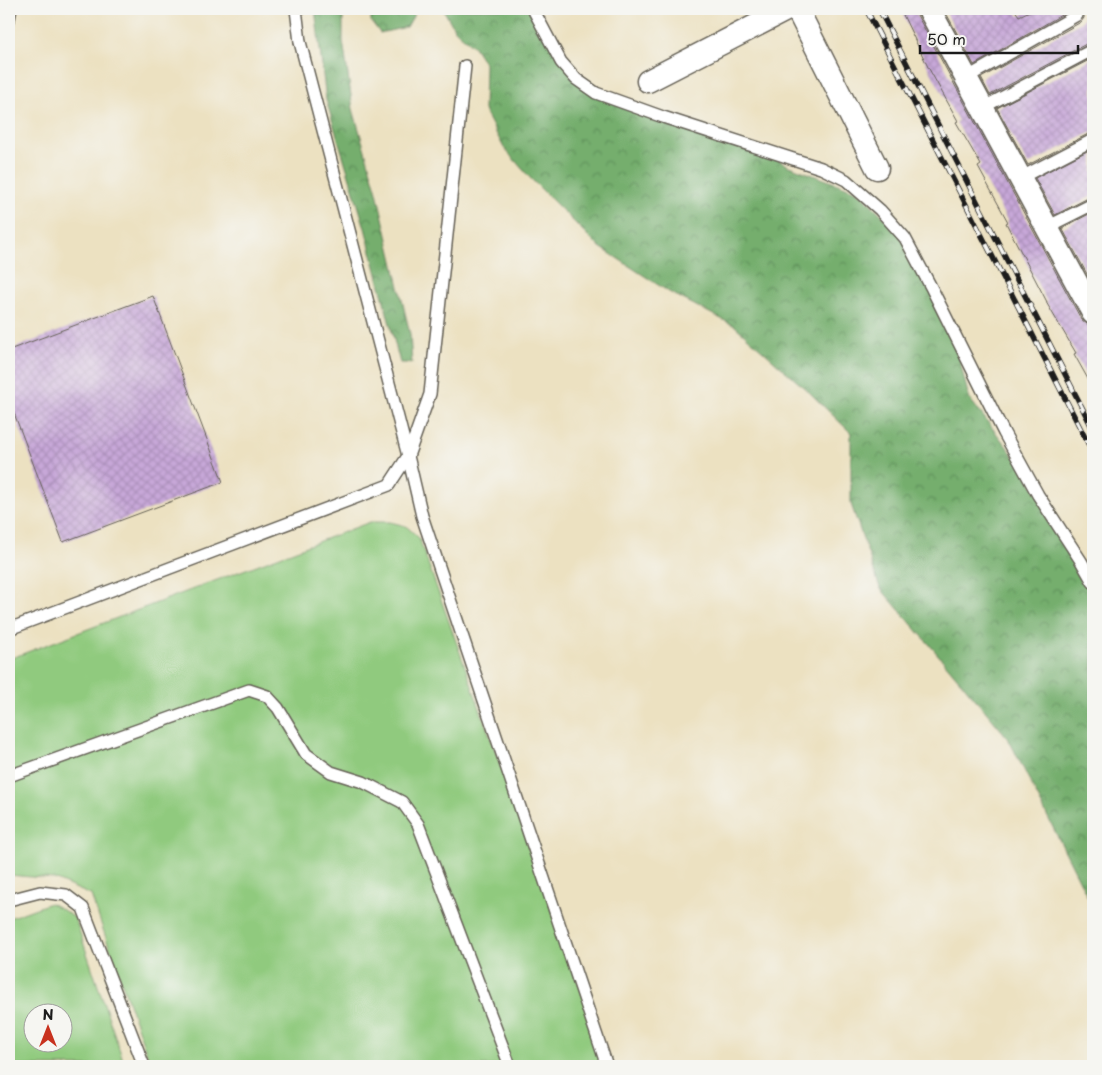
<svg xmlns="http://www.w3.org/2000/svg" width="1102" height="1075" font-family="'Playpen Sans',sans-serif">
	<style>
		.green { fill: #90ca7e; stroke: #56734d; fill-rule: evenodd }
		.forest { fill: url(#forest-crowns); stroke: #486544 }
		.building { fill: url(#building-cross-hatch) }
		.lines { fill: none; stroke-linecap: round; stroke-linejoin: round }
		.lane-casing { stroke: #656156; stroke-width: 14 }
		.street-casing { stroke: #656156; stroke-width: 25 }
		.lane { stroke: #fff; stroke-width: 11 }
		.street { stroke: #fff; stroke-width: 22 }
		.rail-casing { stroke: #1c1c1c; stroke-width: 5.5 }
		.rail { stroke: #f6f6f2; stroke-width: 4; stroke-dasharray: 11; stroke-linecap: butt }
	</style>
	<defs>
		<pattern id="forest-crowns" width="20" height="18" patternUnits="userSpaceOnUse" patternTransform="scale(1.25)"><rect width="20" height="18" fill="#74ae6d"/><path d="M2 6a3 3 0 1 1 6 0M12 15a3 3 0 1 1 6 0" fill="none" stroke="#5e8d59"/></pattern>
		<pattern id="building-cross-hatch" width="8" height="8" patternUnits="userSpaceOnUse" patternTransform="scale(1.25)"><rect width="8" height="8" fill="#c7a7d8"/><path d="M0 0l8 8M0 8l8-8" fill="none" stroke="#aa8fb9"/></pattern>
	</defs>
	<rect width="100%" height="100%" fill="#f6f6f2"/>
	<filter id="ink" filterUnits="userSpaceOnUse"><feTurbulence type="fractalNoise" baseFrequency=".02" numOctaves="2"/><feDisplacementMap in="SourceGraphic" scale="10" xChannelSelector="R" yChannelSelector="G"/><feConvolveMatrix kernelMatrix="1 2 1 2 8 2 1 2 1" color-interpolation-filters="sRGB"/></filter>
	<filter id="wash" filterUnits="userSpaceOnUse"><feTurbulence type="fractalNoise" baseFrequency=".0096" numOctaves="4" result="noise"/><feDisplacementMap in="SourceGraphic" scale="20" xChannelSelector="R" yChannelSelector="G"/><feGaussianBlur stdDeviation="1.12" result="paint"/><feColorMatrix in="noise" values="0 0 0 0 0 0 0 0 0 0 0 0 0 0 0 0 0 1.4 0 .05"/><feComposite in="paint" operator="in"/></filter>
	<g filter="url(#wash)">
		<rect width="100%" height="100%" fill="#ece1c1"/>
		<g class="green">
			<path d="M 370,522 L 390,522 L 406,526 L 419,538 L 608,1066 L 151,1066 L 91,895 L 54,879 L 9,875 L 9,659 Z"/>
			<path d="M 50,903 L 63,910 L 75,918 L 125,1066 L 9,1066 L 9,918 ZM 32,1012 L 62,1012 L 62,1042 L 32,1042 Z"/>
		</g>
		<g class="forest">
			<path d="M 315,9 L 343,9 L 343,41 L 353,109 L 377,192 L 410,334 L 412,363 L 400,363 L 365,228 L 326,100 Z"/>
			<path d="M 368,9 L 417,9 L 407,27 L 380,33 L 371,21 L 371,11 Z"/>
			<path d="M 443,9 L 533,9 L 561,62 L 616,100 L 758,148 L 789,166 L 859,192 L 905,238 L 952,329 L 969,398 L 1021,465 L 1093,588 L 1093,907 L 1008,738 L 929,644 L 880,588 L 851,504 L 851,433 L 809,392 L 735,326 L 669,292 L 597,245 L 531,179 L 504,148 L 484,110 L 485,64 L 474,47 L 455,30 Z"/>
		</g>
		<g id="blocks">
			<g class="building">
				<path d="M 916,9 L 917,15 L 1081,319 L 1087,324 L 1093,326 L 1093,388 L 1074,354 L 1076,353 L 1046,302 L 1047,302 L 1006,223 L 1008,222 L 978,167 L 981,165 L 956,122 L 958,121 L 928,67 L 903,15 Z"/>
				<path d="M 944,9 L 1014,9 L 1019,16 L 1034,9 L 1069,9 L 1070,10 L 974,65 Z"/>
				<path d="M 1093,10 L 1093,43 L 1088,43 L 990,95 L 981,78 L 1081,22 L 1084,18 L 1084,14 Z"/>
				<path d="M 1093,58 L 1093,133 L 1090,133 L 1028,165 L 997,108 Z"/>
				<path d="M 1093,148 L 1093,197 L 1090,197 L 1055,215 L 1035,178 Z"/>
				<path d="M 1093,212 L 1093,285 L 1062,228 Z"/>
				<path d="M 153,296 L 223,482 L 63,542 L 9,400 L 9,350 Z"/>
			</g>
		</g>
	</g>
	<g filter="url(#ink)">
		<use href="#blocks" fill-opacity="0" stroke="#656156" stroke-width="1"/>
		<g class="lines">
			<defs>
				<g id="lane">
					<path d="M 296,9 L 300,42 L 408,456 L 422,516 L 607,1066"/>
					<path d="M 533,9 L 561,62 L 576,79 L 596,93 L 663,117 L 821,168 L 846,180 L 880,210 L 905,238 L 932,289 L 1004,433 L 1038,495 L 1081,561 L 1093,582"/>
					<path d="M 9,19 L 11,9"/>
					<path d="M 966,78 L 1077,15"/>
					<path d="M 982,108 L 1092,50"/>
					<path d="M 1020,178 L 1093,140"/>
					<path d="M 1047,227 L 1093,204"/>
					<path d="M 9,629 L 389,485 L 408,456 L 430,394 L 465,66"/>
					<path d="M 9,776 L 249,690 L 267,696 L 278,708 L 306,754 L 331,772 L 363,782 L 402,802 L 418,824 L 510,1066"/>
					<path d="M 9,900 L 40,892 L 66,895 L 83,908 L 144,1066"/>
				</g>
				<g id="street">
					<path d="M 797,9 L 877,168"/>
					<path d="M 929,9 L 1093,313"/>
					<path d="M 648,81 L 788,9"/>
				</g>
			</defs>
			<use href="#lane" class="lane-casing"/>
			<use href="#street" class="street-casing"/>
			<use href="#lane" class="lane"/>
			<use href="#street" class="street"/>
			<defs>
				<g id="rail">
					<path d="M 866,9 L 1093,453"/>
					<path d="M 879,9 L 1093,429"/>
				</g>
			</defs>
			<use href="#rail" class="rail-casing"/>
			<use href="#rail" class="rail"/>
		</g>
	</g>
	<rect width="1102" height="1075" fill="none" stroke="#f6f6f2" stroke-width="30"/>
	<g transform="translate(48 1028)"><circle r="24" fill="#f6f6f2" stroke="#9f9f9c"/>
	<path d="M0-4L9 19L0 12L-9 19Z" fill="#c8321e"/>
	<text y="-8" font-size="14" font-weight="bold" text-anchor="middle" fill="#1c1c1c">N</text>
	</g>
	<path d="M920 45v8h158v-8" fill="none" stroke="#1c1c1c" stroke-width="2.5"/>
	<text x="927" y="45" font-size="15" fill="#1c1c1c" stroke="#f6f6f2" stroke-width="4" paint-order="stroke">50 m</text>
</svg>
